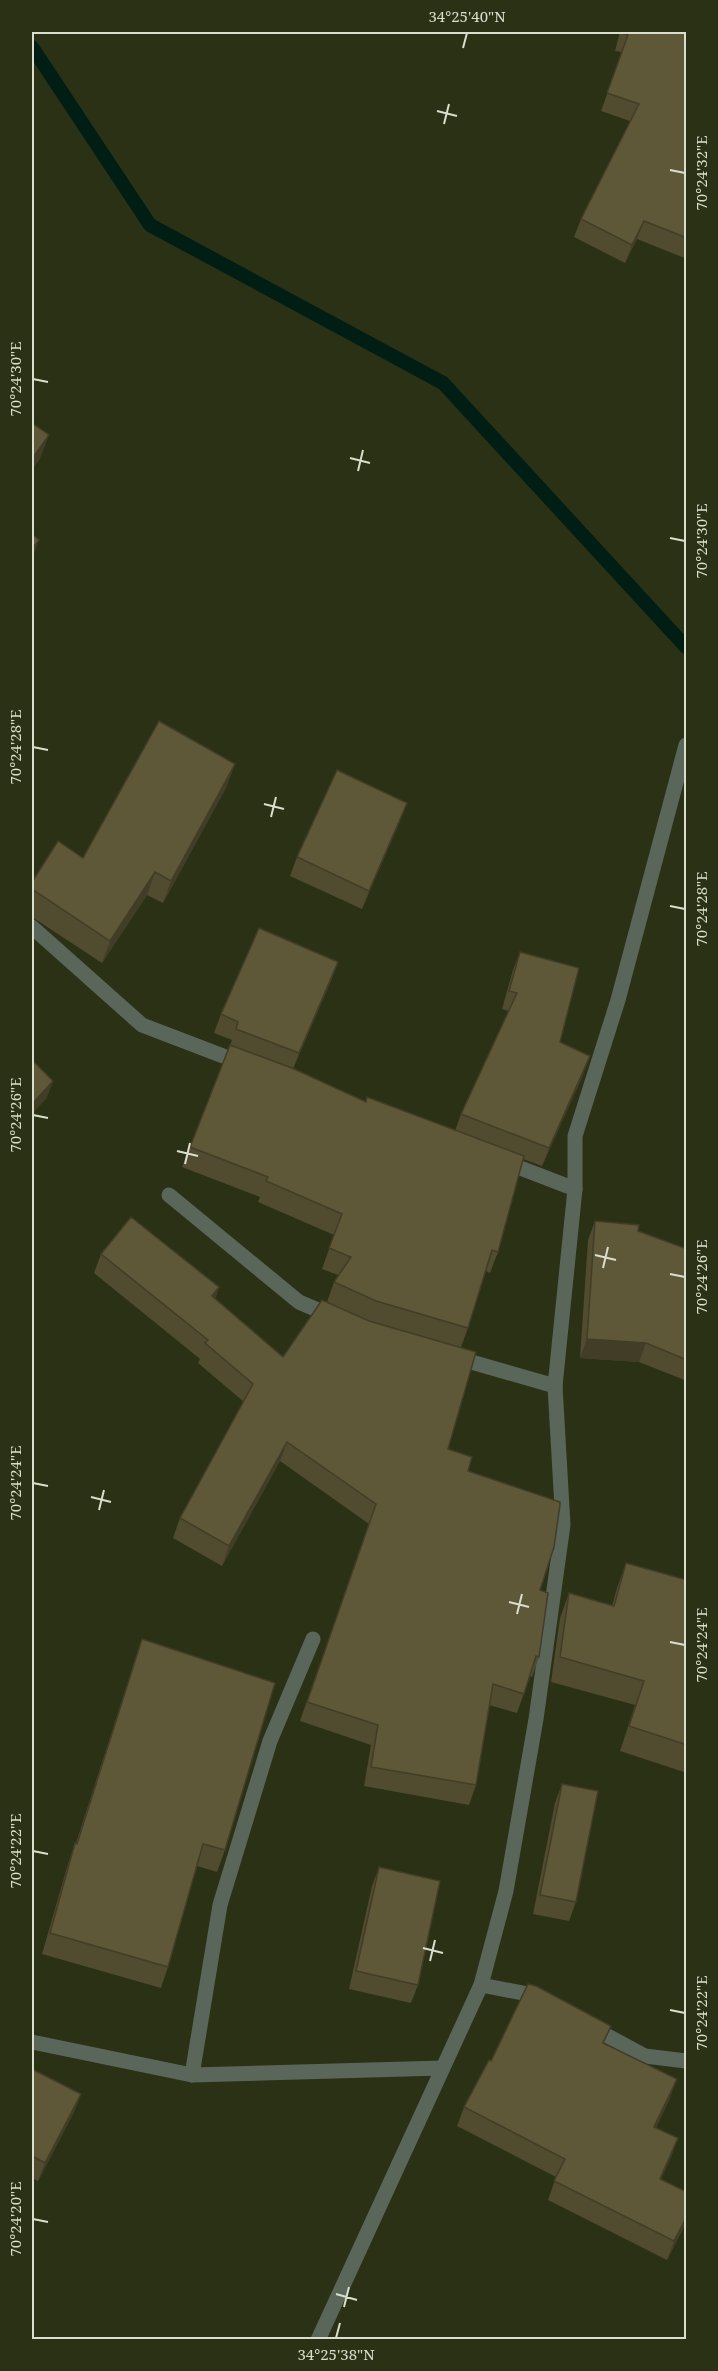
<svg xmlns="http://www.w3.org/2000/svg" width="718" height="2371" font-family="'Noto Serif',serif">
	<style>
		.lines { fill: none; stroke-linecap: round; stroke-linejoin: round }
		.stream { stroke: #011e14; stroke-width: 14 }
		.minor { stroke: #5b665b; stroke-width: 15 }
		.wall { fill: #514b30 }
		.shaded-wall { fill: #423d27 }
		.building { fill: #5e5738; stroke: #423d27; stroke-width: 1.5 }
		.ticks { fill: none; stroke: #d9decd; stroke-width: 2 }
		.neatline { fill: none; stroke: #d9decd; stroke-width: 2 }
		.ticks-label { font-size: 15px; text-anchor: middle; fill: #d9decd }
	</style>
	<rect width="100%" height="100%" fill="#2a3115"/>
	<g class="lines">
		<path class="stream" d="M 32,47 L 150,225 L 443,383 L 686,647"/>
		<g class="minor">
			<path d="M 32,927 L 142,1025 L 244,1064"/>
			<path d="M 502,1161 L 575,1189"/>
			<path d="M 169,1195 L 299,1302 L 334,1317"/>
			<path d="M 454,1357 L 555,1386"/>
			<path d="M 481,1985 L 506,1891 L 536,1719 L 563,1525 L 555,1386 L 575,1189 L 575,1136 L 618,1000 L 686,745"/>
			<path d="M 589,2026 L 645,2056 L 686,2061"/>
			<path d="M 32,2042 L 192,2075 L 442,2068"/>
			<path d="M 192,2075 L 220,1905 L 270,1741 L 313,1639"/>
			<path d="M 318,2340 L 481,1985 L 533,1995 L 542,2000"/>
		</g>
	</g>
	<g class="wall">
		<path d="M 620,32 L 687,32 L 687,259 L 637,239 L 625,263 L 574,237 L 581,219 L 630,121 L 601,111 L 622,52 L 615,51 Z"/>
		<path d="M 227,786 L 163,903 L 147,895 L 102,963 L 32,917 L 32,882 L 83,858 Z"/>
		<path d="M 400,821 L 362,909 L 290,876 L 297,857 Z"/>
		<path d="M 520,952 L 560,1042 L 583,1075 L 542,1166 L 523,1159 L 498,1252 L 490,1273 L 486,1271 L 468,1328 L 461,1347 L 448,1449 L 468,1471 L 540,1590 L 539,1657 L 532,1677 L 530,1676 L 517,1713 L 489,1705 L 476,1785 L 469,1805 L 364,1786 L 371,1745 L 300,1721 L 369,1524 L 280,1461 L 222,1566 L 173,1538 L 180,1518 L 244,1402 L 198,1363 L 200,1359 L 94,1273 L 101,1254 L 219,1287 L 215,1299 L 283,1357 L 327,1302 L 334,1282 L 338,1275 L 322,1269 L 334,1235 L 258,1202 L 260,1197 L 182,1167 L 232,1040 L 214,1033 L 221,1014 L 338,962 L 331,981 L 293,1069 L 365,1102 L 455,1131 L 461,1114 L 509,1011 L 502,1009 L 513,970 Z"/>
		<path d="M 595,1221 L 638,1231 L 687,1249 L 687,1381 L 639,1362 L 580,1358 L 588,1240 Z"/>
		<path d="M 626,1563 L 687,1580 L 687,1773 L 620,1751 L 635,1705 L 551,1682 L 560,1618 L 569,1593 L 612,1606 L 617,1588 Z"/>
		<path d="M 142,1639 L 225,1850 L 217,1872 L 197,1866 L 168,1967 L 161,1988 L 42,1954 L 68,1864 L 75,1843 L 76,1843 L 135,1660 Z"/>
		<path d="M 562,1784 L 576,1902 L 569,1921 L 533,1914 L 555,1803 Z"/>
		<path d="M 379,1867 L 418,1985 L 411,2003 L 349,1989 L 372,1886 Z"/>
		<path d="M 604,2044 L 670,2098 L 656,2128 L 678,2138 L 671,2157 L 661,2179 L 687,2192 L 687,2221 L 667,2260 L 548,2200 L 556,2177 L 457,2126 L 464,2107 L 491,2061 Z"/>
		<path d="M 32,2069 L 81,2094 L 74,2112 L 38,2181 L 32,2178 Z"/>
	</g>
	<g class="shaded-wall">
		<path d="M 644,221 L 637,239 L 625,263 L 632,245 Z"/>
		<path d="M 49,435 L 40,459 L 32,470 L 32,459 Z"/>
		<path d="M 39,540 L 32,559 L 32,549 Z"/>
		<path d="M 235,764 L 227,786 L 163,903 L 171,881 Z"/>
		<path d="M 407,803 L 400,821 L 362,909 L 369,891 Z"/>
		<path d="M 155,872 L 147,895 L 102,963 L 110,941 Z"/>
		<path d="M 338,962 L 331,981 L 292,1071 L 299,1053 Z"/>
		<path d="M 590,1056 L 583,1075 L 542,1166 L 549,1148 Z"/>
		<path d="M 53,1081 L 47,1098 L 32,1114 L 32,1104 Z"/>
		<path d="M 219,1287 L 212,1307 L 212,1296 Z"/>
		<path d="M 587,1339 L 646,1343 L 639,1362 L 580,1358 Z"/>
		<path d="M 287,1442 L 280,1461 L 222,1566 L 229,1546 Z"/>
		<path d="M 677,2079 L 670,2098 L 648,2145 L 654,2127 Z"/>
		<path d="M 81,2094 L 74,2112 L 38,2181 L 45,2163 Z"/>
		<path d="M 678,2138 L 671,2157 L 653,2197 L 660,2179 Z"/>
		<path d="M 687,2216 L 687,2221 L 667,2260 L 674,2241 Z"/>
	</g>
	<g class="building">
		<path d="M 622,32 L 687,32 L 687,238 L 644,221 L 632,245 L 581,219 L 639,104 L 607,93 L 628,35 L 621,33 Z"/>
		<path d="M 32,423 L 49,435 L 32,459 Z"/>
		<path d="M 32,534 L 39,540 L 32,549 Z"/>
		<path d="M 159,721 L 235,764 L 171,881 L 155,872 L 110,941 L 32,889 L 32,882 L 58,841 L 83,858 Z"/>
		<path d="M 337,770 L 407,803 L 369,891 L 297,857 Z"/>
		<path d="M 259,928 L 338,962 L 299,1053 L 236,1029 L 238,1022 L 221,1014 Z"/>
		<path d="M 520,952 L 579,968 L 560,1042 L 590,1056 L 549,1148 L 461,1114 L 517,993 L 509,991 Z"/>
		<path d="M 230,1045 L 292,1068 L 366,1102 L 367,1097 L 524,1156 L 498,1252 L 492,1250 L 468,1328 L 376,1301 L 334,1282 L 351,1257 L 329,1248 L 342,1214 L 266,1181 L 268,1177 L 190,1147 Z"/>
		<path d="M 32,1060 L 53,1081 L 32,1104 Z"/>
		<path d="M 131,1217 L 219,1287 L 212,1296 L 283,1357 L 322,1300 L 369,1321 L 476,1352 L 448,1449 L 472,1457 L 468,1471 L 560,1502 L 560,1505 L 554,1547 L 540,1590 L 548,1593 L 539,1657 L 536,1656 L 524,1694 L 493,1684 L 476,1785 L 371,1767 L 378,1725 L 307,1702 L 376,1504 L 287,1442 L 229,1546 L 180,1518 L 253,1384 L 205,1343 L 208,1340 L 101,1254 Z"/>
		<path d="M 595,1221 L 639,1225 L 638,1231 L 687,1249 L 687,1360 L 646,1343 L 587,1339 Z"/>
		<path d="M 626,1563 L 687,1580 L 687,1745 L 629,1726 L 644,1681 L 560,1657 L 569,1593 L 614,1606 Z"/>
		<path d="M 142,1639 L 275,1683 L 225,1850 L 203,1844 L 168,1967 L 50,1933 L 75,1843 L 77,1844 Z"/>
		<path d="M 562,1784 L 598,1791 L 576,1902 L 540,1895 Z"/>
		<path d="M 379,1867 L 440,1881 L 418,1985 L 356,1971 Z"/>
		<path d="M 528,1984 L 536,1986 L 611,2026 L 603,2043 L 677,2079 L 654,2127 L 678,2138 L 660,2179 L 687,2192 L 687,2216 L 674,2241 L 554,2181 L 565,2159 L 464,2107 L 489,2060 L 491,2061 Z"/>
		<path d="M 32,2069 L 81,2094 L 45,2163 L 32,2156 Z"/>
	</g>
	<path class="ticks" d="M 463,48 L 467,33M 437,111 L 457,116M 444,124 L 449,104M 670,170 L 685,173M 33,379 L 48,382M 350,458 L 370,463M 358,471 L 363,450M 670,538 L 685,541M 33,747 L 48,750M 264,804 L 284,809M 271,817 L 276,797M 670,906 L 685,909M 33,1115 L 48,1118M 177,1151 L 198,1156M 185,1164 L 190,1143M 595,1255 L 616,1260M 603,1268 L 608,1247M 670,1274 L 685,1277M 33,1483 L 48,1486M 91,1497 L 111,1502M 99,1510 L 104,1490M 509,1602 L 529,1607M 517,1614 L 522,1594M 670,1642 L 685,1645M 33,1851 L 48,1854M 423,1948 L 443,1953M 430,1961 L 435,1940M 670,2010 L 685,2013M 33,2219 L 48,2222M 336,2294 L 357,2300M 344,2307 L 349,2287M 336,2338 L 340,2323"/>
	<rect width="718" height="2371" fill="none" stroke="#2a3115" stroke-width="66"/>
	<rect x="33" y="33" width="652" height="2305" class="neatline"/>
	<g class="ticks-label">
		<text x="467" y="22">34°25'40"N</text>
		<text transform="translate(702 173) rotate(-90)" y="5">70°24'32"E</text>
		<text transform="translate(16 379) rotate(-90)" y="5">70°24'30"E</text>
		<text transform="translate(702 541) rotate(-90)" y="5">70°24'30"E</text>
		<text transform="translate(16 747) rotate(-90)" y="5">70°24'28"E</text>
		<text transform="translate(702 909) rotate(-90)" y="5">70°24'28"E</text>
		<text transform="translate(16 1115) rotate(-90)" y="5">70°24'26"E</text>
		<text transform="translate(702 1277) rotate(-90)" y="5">70°24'26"E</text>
		<text transform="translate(16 1483) rotate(-90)" y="5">70°24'24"E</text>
		<text transform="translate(702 1645) rotate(-90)" y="5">70°24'24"E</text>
		<text transform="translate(16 1851) rotate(-90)" y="5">70°24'22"E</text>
		<text transform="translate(702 2013) rotate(-90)" y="5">70°24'22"E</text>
		<text transform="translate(16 2219) rotate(-90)" y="5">70°24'20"E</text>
		<text x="336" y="2360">34°25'38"N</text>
	</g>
</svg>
